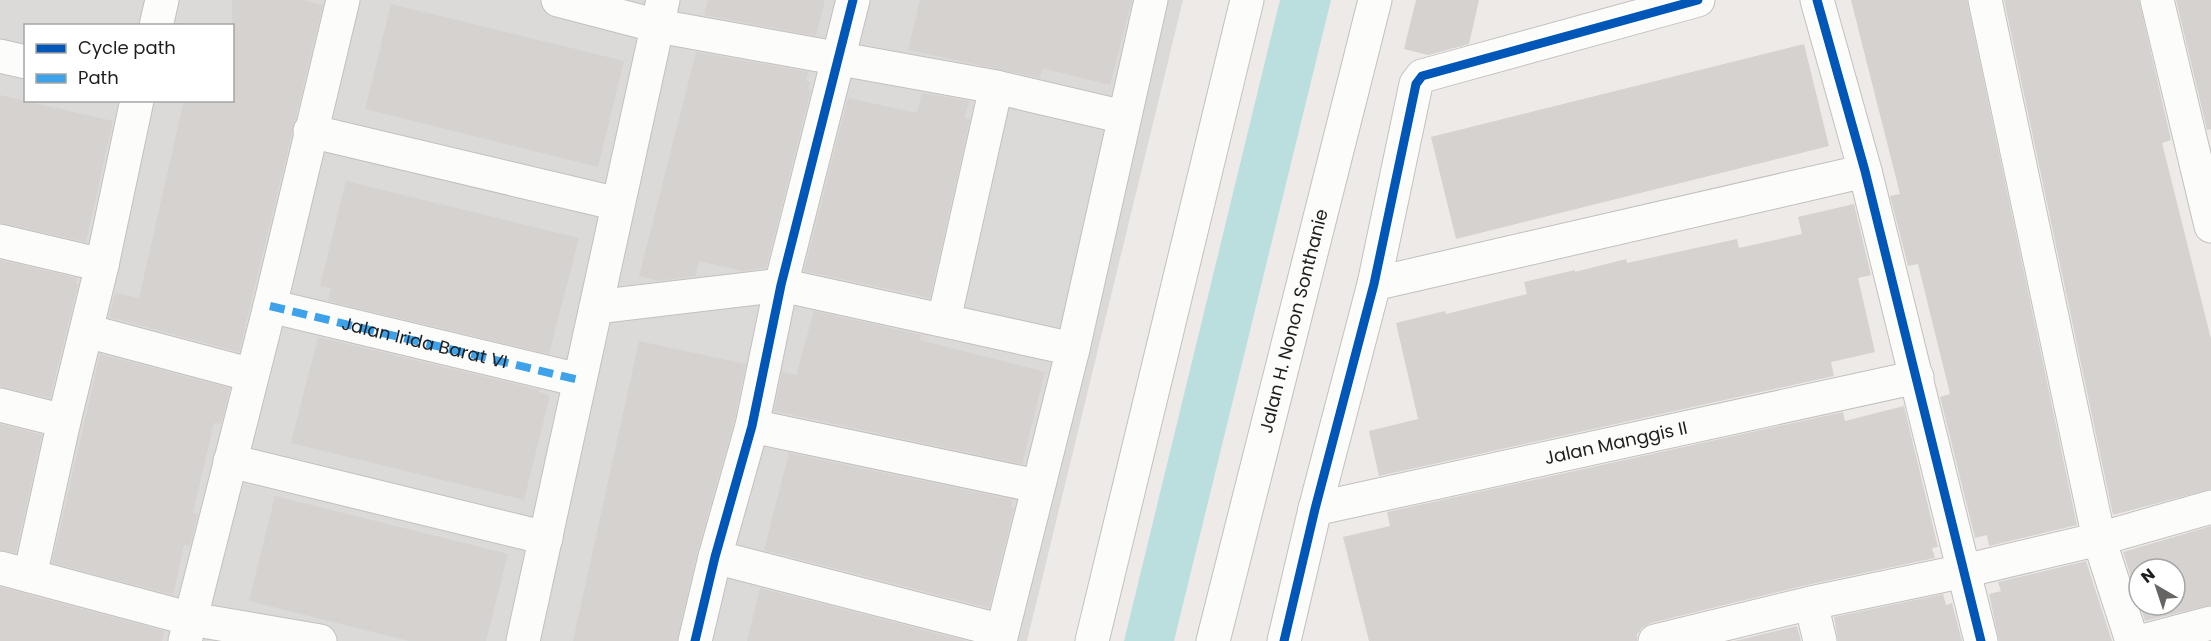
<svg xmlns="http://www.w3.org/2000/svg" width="2211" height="641" font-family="Poppins,sans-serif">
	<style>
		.residential { fill: #dcdad9; fill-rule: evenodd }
		.water { fill: #bbdfdf }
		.building { fill: #d5d2d0 }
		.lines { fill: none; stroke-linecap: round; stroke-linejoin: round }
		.minor-casing { stroke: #c2c1bf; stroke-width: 35 }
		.minor { stroke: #fcfcfb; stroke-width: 33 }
		.quiet { stroke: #3da2ea; stroke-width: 8; stroke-dasharray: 15 8; stroke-linecap: butt }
		.cycleway-casing { stroke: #fff; stroke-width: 13 }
		.cycleway { stroke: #0057b8; stroke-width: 9 }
		.labels { text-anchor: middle; stroke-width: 4.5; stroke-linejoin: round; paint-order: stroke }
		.street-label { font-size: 18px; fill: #1e1e1e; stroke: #fff }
	</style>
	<rect width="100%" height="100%" fill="#edeae7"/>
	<path class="residential" d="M 0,0 L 1183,0 L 1027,641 L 0,641 ZM 26,26 L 232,26 L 232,100 L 26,100 Z"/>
	<path class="water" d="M 1280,0 L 1331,0 L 1174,641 L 1124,641 Z"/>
	<g class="building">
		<path d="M 232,0 L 302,0 L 323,5 L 239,352 L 109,317 L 115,293 L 139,298 L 184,100 L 232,100 Z"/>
		<path d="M 708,0 L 825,0 L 816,36 L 704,15 Z"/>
		<path d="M 920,0 L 1132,0 L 1110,85 L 1042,68 L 1040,78 L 908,50 Z"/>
		<path d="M 1416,0 L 1479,0 L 1469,44 L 1428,55 L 1404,49 Z"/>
		<path d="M 1851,0 L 1967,0 L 2077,525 L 1989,546 L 1987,535 L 1975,538 L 1940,397 L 1950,394 L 1918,264 L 1908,266 L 1890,196 L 1900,194 Z"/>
		<path d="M 2004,0 L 2139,0 L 2171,140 L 2162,143 L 2211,339 L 2211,489 L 2113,515 Z"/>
		<path d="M 2176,0 L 2211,0 L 2211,129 L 2207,130 Z"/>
		<path d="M 391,4 L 624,61 L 598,167 L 365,109 Z"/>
		<path d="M 1804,44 L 1829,146 L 1456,239 L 1431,137 Z"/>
		<path d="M 696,52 L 808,72 L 806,81 L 810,82 L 808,90 L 811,90 L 766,268 L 742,271 L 699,261 L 696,276 L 658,281 L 639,276 Z"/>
		<path d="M 922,93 L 969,101 L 965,118 L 970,119 L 930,298 L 804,271 L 848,98 L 917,113 Z"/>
		<path d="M 0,95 L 113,121 L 86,242 L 0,223 Z"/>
		<path d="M 346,181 L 579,238 L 549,354 L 328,301 L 331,288 L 320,286 Z"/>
		<path d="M 1854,204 L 1871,275 L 1858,278 L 1875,352 L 1831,362 L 1834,376 L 1379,476 L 1369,431 L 1418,419 L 1396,323 L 1445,311 L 1446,314 L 1527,294 L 1524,282 L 1575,270 L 1575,272 L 1626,259 L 1627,263 L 1737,239 L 1739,248 L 1802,234 L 1798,217 Z"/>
		<path d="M 0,260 L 77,278 L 76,283 L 78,284 L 50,398 L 0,387 Z"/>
		<path d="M 814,311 L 921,335 L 920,340 L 1045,372 L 1022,464 L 774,411 L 782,372 L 796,375 Z"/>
		<path d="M 318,337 L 540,390 L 539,392 L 550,395 L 524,500 L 291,443 Z"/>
		<path d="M 639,341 L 746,364 L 734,422 L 697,553 L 677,641 L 573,641 Z"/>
		<path d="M 100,354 L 230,388 L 221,424 L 214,423 L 193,512 L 198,514 L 190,546 L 184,545 L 173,595 L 52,563 Z"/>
		<path d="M 1904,406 L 1938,547 L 1932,548 L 1935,558 L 1807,585 L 1651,623 L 1642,628 L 1637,635 L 1637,641 L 1369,641 L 1343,537 L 1390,526 L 1387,512 L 1843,412 L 1845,421 Z"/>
		<path d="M 0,424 L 42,435 L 16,553 L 0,550 Z"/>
		<path d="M 789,453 L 1013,500 L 1011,507 L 1014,508 L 989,608 L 764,550 Z"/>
		<path d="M 275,496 L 508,554 L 486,641 L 409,641 L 249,601 Z"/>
		<path d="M 2211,526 L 2211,605 L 2145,621 L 2140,605 L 2175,605 L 2175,569 L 2139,569 L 2139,602 L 2123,552 Z"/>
		<path d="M 2086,561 L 2112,641 L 1999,641 L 1989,594 L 2001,591 L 1998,582 Z"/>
		<path d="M 0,587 L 164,631 L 162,641 L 0,641 Z"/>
		<path d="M 760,588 L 966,641 L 747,641 Z"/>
		<path d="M 1943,594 L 1946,605 L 1952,603 L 1962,641 L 1838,641 L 1834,617 Z"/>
		<path d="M 1797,626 L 1801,641 L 1734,641 Z"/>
	</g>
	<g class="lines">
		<defs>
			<g id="minor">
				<path d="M 558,0 L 658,26 L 996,87 L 1124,117"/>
				<path d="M 1817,0 L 1865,171 L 1981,641"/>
				<path d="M 1985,0 L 2099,539 L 2132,641"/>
				<path d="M 2157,0 L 2211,226"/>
				<path d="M 156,26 L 162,0"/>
				<path d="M 0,56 L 26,62"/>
				<path d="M 310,131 L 618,204"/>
				<path d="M 0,241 L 102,265"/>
				<path d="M 1374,284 L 1865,171"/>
				<path d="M 270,306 L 579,380"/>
				<path d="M 596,307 L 781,285 L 1073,349"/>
				<path d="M 944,320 L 996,87"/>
				<path d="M 87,331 L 252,375"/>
				<path d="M 0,405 L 64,421"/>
				<path d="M 752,426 L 1037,486"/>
				<path d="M 230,461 L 546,538"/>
				<path id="s1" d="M 1315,509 L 1917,377"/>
				<path d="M 715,557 L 1002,631"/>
				<path d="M 0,568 L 191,619 L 320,641"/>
				<path d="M 30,576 L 64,421 L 102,265 L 137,100"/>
				<path d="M 1811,603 L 1820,641"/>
				<path d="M 185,641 L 270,306 L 343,0"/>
				<path d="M 523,641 L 663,0"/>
				<path d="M 695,641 L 715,557 L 752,426 L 781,285 L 853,0"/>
				<path d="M 1000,641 L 1073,349 L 1151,0"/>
				<path d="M 1092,641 L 1247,0"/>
				<path id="s2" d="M 1213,641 L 1375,0"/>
				<path d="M 1284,641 L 1315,509 L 1374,284 L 1416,84 L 1422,76 L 1698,0"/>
				<path d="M 1655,641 L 1811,603 L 1964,571 L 2099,539 L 2211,507"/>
				<path d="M 2143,641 L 2211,623"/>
			</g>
		</defs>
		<use href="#minor" class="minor-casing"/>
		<use href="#minor" class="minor"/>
		<path class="quiet" id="s3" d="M 270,306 L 579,380"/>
		<defs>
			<g id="cycleway">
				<path d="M 1817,0 L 1865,171 L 1981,641"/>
				<path d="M 695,641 L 715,557 L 752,426 L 781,285 L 853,0"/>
				<path d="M 1284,641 L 1315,509 L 1374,284 L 1416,84 L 1422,76 L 1698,0"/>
			</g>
		</defs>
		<use href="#cycleway" class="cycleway-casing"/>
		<use href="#cycleway" class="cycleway"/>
	</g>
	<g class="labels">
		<g class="street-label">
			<text dy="6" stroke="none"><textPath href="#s2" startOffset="330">Jalan H. Nonon Sonthanie</textPath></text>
			<text dy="6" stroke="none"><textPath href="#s3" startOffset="159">Jalan Irida Barat VI</textPath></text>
			<text dy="6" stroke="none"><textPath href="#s1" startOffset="308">Jalan Manggis II</textPath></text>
		</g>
	</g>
	<rect x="24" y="24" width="210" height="78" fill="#ffffff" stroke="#a5a5a5" stroke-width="1.5"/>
	<rect x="36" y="44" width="30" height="9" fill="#0057b8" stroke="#a5a5a5" stroke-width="1.5"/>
	<text x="78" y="54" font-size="18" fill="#1e1e1e">Cycle path</text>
	<rect x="36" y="74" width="30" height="9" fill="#3da2ea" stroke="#a5a5a5" stroke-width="1.5"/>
	<text x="78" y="84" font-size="18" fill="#1e1e1e">Path</text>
	<g transform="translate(2157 587) rotate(321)"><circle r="28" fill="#ffffff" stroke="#a5a5a5" stroke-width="1.5"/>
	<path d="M0-4.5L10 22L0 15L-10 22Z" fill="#666564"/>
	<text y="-9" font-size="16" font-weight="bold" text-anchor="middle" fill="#1e1e1e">N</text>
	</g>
</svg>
